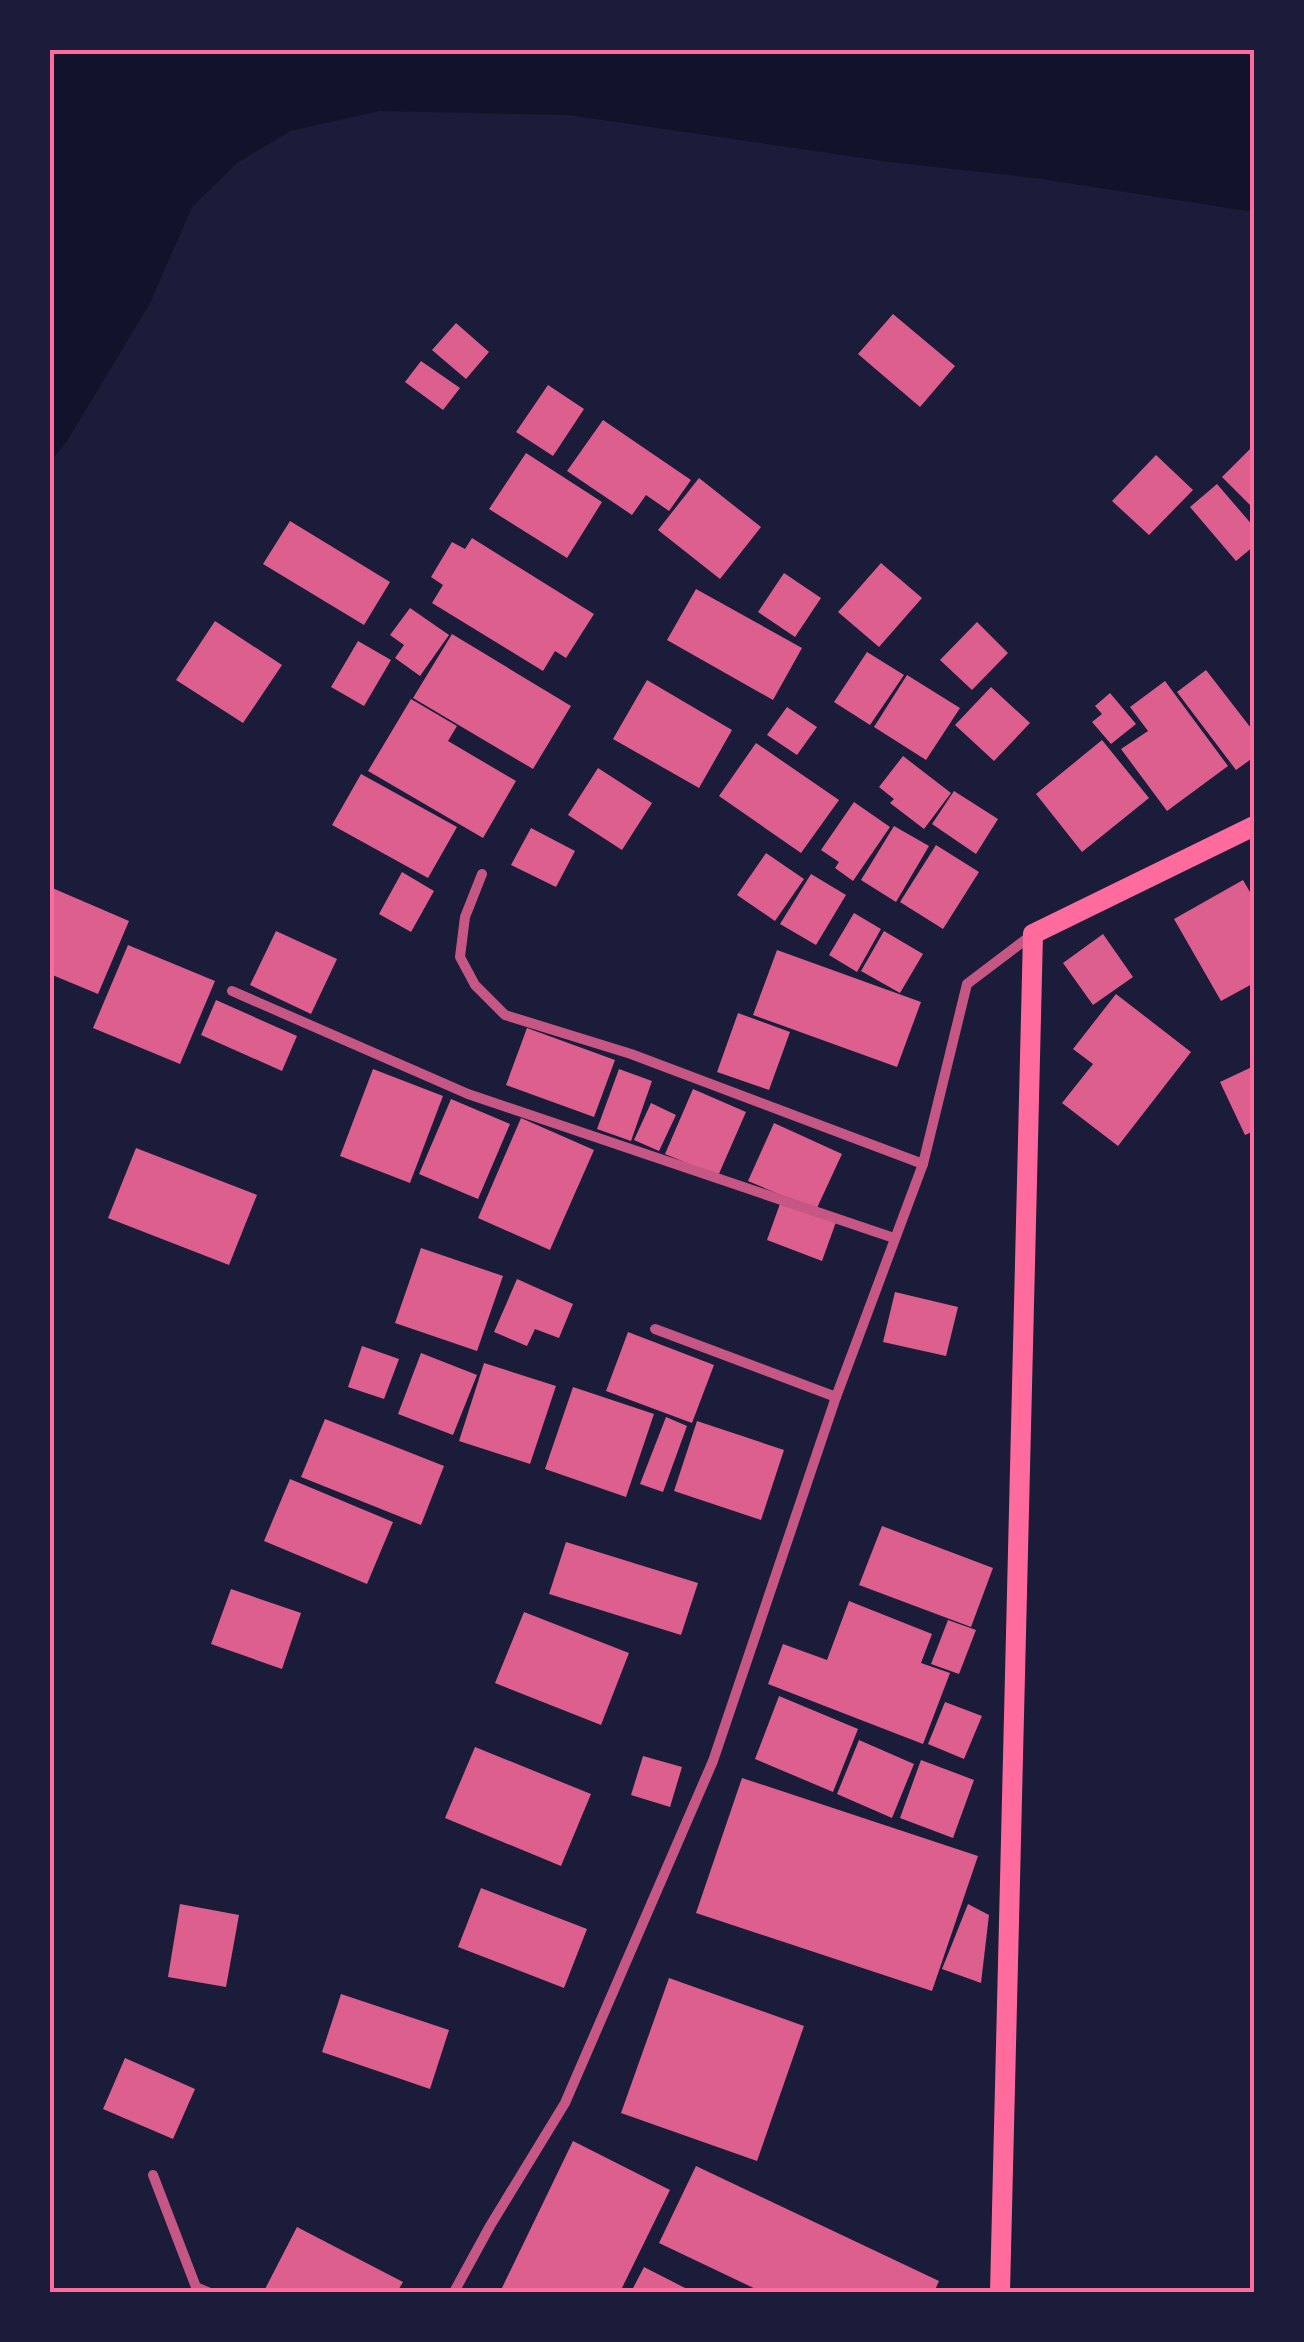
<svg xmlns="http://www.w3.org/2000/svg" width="1304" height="2342" font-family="'Noto Sans',sans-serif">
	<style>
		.water { fill: #12122b }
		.building { fill: #dd5f8e }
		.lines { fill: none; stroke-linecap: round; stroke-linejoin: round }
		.minor { stroke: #c65784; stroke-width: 10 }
		.secondary { stroke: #ff6b9d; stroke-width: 20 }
		.neatline { fill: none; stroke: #ff6b9d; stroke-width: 4 }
	</style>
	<rect width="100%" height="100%" fill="#1b1b3a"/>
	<path class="water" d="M 50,50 L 1254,50 L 1254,212 L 1035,178 L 890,162 L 568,115 L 380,111 L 290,131 L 237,163 L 192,207 L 150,303 L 67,441 L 50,462 Z"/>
	<g class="building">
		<path d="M 893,314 L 955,366 L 920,407 L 858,354 Z"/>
		<path d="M 456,323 L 489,352 L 466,379 L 432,350 Z"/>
		<path d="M 421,361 L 460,388 L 443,410 L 405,382 Z"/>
		<path d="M 548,385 L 584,409 L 553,456 L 516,432 Z"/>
		<path d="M 603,420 L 691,480 L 669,511 L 646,495 L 632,515 L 567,471 Z"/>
		<path d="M 1254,445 L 1254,505 L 1252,507 L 1222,477 Z"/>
		<path d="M 526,453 L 602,502 L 567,558 L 489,509 Z"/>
		<path d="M 1156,455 L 1193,490 L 1149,535 L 1112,501 Z"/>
		<path d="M 699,478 L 761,527 L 720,579 L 658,530 Z"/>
		<path d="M 1217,484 L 1254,527 L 1254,546 L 1236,561 L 1190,507 Z"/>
		<path d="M 290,521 L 390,582 L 364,625 L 263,564 Z"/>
		<path d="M 472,538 L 594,614 L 566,658 L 555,651 L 543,671 L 432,603 L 443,585 L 431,577 L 452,542 L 465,549 Z"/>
		<path d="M 881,563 L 922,598 L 879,647 L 838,612 Z"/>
		<path d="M 784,573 L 821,598 L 795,637 L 758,612 Z"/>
		<path d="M 696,589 L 802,648 L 773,700 L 667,640 Z"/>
		<path d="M 410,608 L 449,635 L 420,676 L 395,658 L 404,645 L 390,635 Z"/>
		<path d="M 215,621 L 282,665 L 243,723 L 176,680 Z"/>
		<path d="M 977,622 L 1008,653 L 972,690 L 940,660 Z"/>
		<path d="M 452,634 L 571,706 L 533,769 L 413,698 Z"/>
		<path d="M 358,641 L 391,660 L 364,706 L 331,687 Z"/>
		<path d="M 867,652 L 904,675 L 870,725 L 834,702 Z"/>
		<path d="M 1206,670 L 1254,732 L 1254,757 L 1236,770 L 1177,692 Z"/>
		<path d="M 907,675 L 960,708 L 926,760 L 874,727 Z"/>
		<path d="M 647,680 L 732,730 L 699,788 L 613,739 Z"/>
		<path d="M 1165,681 L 1228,766 L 1167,811 L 1121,749 L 1148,731 L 1130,707 Z"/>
		<path d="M 991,687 L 1030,723 L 994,761 L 955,725 Z"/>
		<path d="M 1110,693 L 1136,724 L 1111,744 L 1092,722 L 1102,714 L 1095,706 Z"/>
		<path d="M 411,699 L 457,726 L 448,741 L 516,781 L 483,838 L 368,771 Z"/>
		<path d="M 787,707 L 817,727 L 797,755 L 767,735 Z"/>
		<path d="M 1102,740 L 1149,798 L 1082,852 L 1036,794 Z"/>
		<path d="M 756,743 L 839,800 L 801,853 L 719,796 Z"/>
		<path d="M 903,756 L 951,793 L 924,829 L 890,803 L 894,799 L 879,787 Z"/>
		<path d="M 598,768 L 652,803 L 622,850 L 568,815 Z"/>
		<path d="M 361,774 L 457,827 L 428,878 L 332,825 Z"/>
		<path d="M 954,791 L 998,819 L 976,854 L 932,824 Z"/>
		<path d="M 854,802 L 890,827 L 853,881 L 835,868 L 839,862 L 821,850 Z"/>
		<path d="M 894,826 L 929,846 L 896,902 L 861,880 Z"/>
		<path d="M 531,828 L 575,851 L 556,887 L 511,865 Z"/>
		<path d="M 936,845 L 979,872 L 943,929 L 900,902 Z"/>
		<path d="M 766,853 L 804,879 L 775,921 L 737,895 Z"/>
		<path d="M 402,872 L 434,891 L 411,932 L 379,914 Z"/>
		<path d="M 811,874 L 846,895 L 816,945 L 780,924 Z"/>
		<path d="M 1243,880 L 1254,899 L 1254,983 L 1221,1001 L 1174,919 Z"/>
		<path d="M 50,887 L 129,921 L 98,994 L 50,974 Z"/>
		<path d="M 854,913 L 881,929 L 857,972 L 829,955 Z"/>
		<path d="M 276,931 L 337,959 L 311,1014 L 250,985 Z"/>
		<path d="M 884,931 L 923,954 L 900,993 L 861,971 Z"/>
		<path d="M 1103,934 L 1133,977 L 1093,1005 L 1063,963 Z"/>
		<path d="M 128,945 L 215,981 L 180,1064 L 93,1028 Z"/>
		<path d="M 777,950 L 921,1002 L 897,1067 L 753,1015 Z"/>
		<path d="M 1116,994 L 1191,1052 L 1118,1146 L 1062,1103 L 1093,1064 L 1073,1049 Z"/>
		<path d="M 216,1000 L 297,1036 L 282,1071 L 201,1035 Z"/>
		<path d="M 738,1013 L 790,1032 L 769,1090 L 717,1072 Z"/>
		<path d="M 527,1028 L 615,1060 L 594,1117 L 506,1085 Z"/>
		<path d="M 1254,1066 L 1254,1131 L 1245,1135 L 1220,1082 Z"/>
		<path d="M 373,1069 L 443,1096 L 410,1183 L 340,1156 Z"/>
		<path d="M 619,1069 L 652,1081 L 631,1141 L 597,1129 Z"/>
		<path d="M 693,1089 L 746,1112 L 718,1176 L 665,1154 Z"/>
		<path d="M 451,1099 L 510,1124 L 478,1199 L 419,1174 Z"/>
		<path d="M 651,1103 L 676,1115 L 659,1151 L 634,1140 Z"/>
		<path d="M 521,1118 L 594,1150 L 550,1250 L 478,1218 Z"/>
		<path d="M 774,1123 L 842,1154 L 816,1210 L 748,1181 Z"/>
		<path d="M 136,1148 L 257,1195 L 229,1265 L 108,1218 Z"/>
		<path d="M 781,1201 L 836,1222 L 822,1261 L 767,1240 Z"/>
		<path d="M 421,1248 L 503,1276 L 477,1351 L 395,1323 Z"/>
		<path d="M 517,1279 L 573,1304 L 559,1338 L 535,1329 L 527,1346 L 494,1332 Z"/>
		<path d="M 895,1292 L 958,1307 L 946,1356 L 883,1342 Z"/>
		<path d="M 628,1332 L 714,1365 L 692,1423 L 606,1391 Z"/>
		<path d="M 362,1346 L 399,1359 L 384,1399 L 348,1387 Z"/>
		<path d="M 421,1353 L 477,1375 L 453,1435 L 398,1414 Z"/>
		<path d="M 484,1363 L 556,1386 L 530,1464 L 459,1441 Z"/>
		<path d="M 573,1387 L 654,1414 L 626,1497 L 545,1469 Z"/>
		<path d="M 666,1417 L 687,1426 L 663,1492 L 640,1484 Z"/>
		<path d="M 325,1419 L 444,1466 L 421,1525 L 301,1477 Z"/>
		<path d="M 697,1421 L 784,1450 L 761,1520 L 674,1491 Z"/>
		<path d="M 290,1479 L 393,1522 L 367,1584 L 264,1541 Z"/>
		<path d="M 882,1526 L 993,1568 L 971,1627 L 859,1585 Z"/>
		<path d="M 566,1542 L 698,1583 L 681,1635 L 549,1594 Z"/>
		<path d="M 231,1589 L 301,1613 L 282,1669 L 211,1644 Z"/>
		<path d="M 849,1601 L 932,1634 L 921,1663 L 950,1673 L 923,1744 L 768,1684 L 783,1644 L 827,1660 Z"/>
		<path d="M 524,1612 L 629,1653 L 601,1725 L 495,1683 Z"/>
		<path d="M 948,1620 L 976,1630 L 959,1674 L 931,1664 Z"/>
		<path d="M 779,1696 L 858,1729 L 833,1792 L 755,1759 Z"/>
		<path d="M 945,1702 L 982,1716 L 964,1759 L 928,1744 Z"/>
		<path d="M 859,1740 L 914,1764 L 892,1818 L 837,1794 Z"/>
		<path d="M 475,1747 L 591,1794 L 561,1866 L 445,1818 Z"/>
		<path d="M 643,1756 L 682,1767 L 670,1807 L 631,1795 Z"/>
		<path d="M 921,1760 L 974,1780 L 953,1838 L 900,1818 Z"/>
		<path d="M 742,1778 L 978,1856 L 932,1991 L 696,1913 Z"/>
		<path d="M 481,1888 L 587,1929 L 564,1988 L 458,1947 Z"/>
		<path d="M 180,1904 L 239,1915 L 226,1987 L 168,1977 Z"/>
		<path d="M 968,1904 L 989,1915 L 981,1983 L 942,1969 Z"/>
		<path d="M 669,1978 L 804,2026 L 757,2161 L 621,2113 Z"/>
		<path d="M 341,1994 L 449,2030 L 430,2089 L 322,2052 Z"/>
		<path d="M 125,2058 L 195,2089 L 173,2139 L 103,2109 Z"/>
		<path d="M 573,2141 L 670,2190 L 620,2292 L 500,2292 Z"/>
		<path d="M 696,2166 L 939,2281 L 934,2292 L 762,2292 L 659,2243 Z"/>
		<path d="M 297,2227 L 403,2282 L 397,2292 L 264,2291 Z"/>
		<path d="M 644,2267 L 693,2292 L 631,2292 Z"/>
	</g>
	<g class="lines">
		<g class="minor">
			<path d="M 482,874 L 465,917 L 460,957 L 475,985 L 505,1015 L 631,1054 L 923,1164"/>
			<path d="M 232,991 L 468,1094 L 894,1238"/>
			<path d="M 655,1329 L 836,1397"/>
			<path d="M 153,2175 L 196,2287 L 208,2292"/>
			<path d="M 454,2292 L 490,2226 L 565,2103 L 713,1761 L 836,1397 L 923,1164 L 967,984 L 1033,934"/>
		</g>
		<path class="secondary" d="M 1000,2292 L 1033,934 L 1254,826"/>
	</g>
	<rect width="1304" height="2342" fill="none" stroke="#1b1b3a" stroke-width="105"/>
	<rect x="52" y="52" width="1200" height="2238" class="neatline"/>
</svg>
